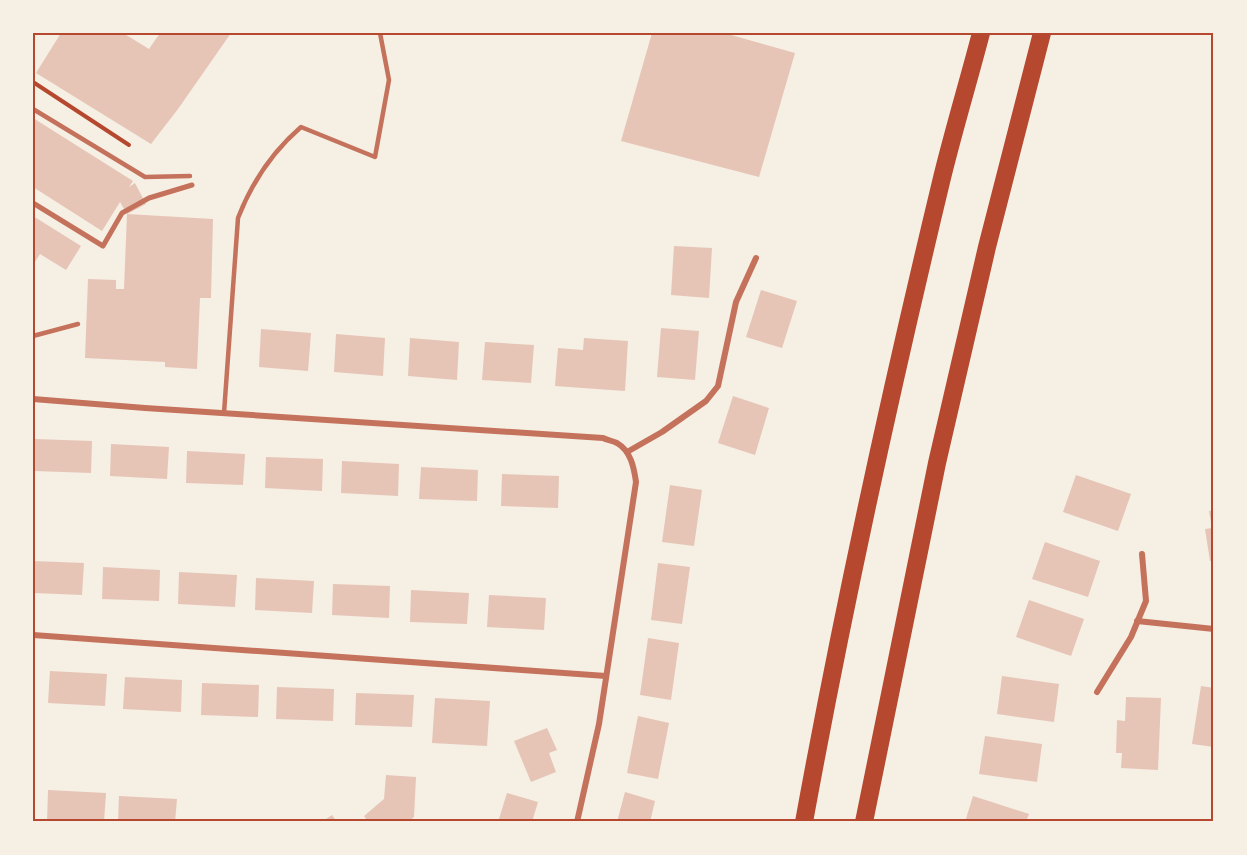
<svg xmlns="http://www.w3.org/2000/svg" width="1247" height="855" font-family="'Times New Roman',serif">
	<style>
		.building { fill: #e6c5b7 }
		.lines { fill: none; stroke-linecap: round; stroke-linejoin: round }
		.path { stroke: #b5482f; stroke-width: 4 }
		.service { stroke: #c5725c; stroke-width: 4.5 }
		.pedestrian { stroke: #c5725c; stroke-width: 5 }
		.minor { stroke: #c5725c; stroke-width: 6 }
		.motorway { stroke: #b5482f; stroke-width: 18 }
		.neatline { fill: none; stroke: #b5482f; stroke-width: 2 }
	</style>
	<rect width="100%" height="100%" fill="#f6efe4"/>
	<g class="building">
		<path d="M 61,33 L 123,33 L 149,49 L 160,33 L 231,33 L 178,109 L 151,144 L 36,73 Z"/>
		<path d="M 652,33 L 724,33 L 795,53 L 759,177 L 621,141 Z"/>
		<path d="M 33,118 L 133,181 L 129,187 L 135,183 L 146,204 L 127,214 L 213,219 L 211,298 L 200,298 L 197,369 L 165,367 L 165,362 L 85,358 L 88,279 L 116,280 L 116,289 L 124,289 L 127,214 L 120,202 L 102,231 L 33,187 Z"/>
		<path d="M 33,216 L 81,246 L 66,270 L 40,254 L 33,265 Z"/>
		<path d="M 674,246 L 712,248 L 709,298 L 671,295 Z"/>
		<path d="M 761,290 L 797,301 L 782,348 L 746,337 Z"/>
		<path d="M 661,328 L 699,331 L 695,380 L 657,377 Z"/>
		<path d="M 261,329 L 311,333 L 308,371 L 259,367 Z"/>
		<path d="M 336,334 L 385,338 L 383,376 L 334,372 Z"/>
		<path d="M 410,338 L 459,342 L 457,380 L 408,376 Z"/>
		<path d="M 584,338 L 628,341 L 625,391 L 555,386 L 558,348 L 583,350 Z"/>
		<path d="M 485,342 L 534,345 L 531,383 L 482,380 Z"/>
		<path d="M 733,396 L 769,408 L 755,455 L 718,443 Z"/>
		<path d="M 35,439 L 92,441 L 91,473 L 34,471 Z"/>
		<path d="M 111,444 L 169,447 L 167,479 L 110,476 Z"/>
		<path d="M 187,451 L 245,454 L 243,485 L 186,483 Z"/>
		<path d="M 266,457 L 323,459 L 322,491 L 265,488 Z"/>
		<path d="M 342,461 L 399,464 L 398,496 L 341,493 Z"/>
		<path d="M 421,467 L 478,470 L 477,501 L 419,499 Z"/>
		<path d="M 502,474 L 559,476 L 558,508 L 501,506 Z"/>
		<path d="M 1076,475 L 1131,494 L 1118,531 L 1063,512 Z"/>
		<path d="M 670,485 L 702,490 L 694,546 L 662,542 Z"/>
		<path d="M 1214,510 L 1214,561 L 1210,561 L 1205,529 L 1212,528 L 1209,511 Z"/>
		<path d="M 1045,542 L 1100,561 L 1088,597 L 1032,579 Z"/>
		<path d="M 33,561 L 84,563 L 82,595 L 33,593 Z"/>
		<path d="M 658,563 L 690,567 L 682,624 L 651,620 Z"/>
		<path d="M 103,567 L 160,570 L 159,601 L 102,599 Z"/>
		<path d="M 179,572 L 237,575 L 235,607 L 178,604 Z"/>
		<path d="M 256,578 L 314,581 L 312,613 L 255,610 Z"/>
		<path d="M 333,584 L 390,586 L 389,618 L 332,615 Z"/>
		<path d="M 411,590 L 469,593 L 467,624 L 410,622 Z"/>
		<path d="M 489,595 L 546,598 L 544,630 L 487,627 Z"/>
		<path d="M 1029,600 L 1084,619 L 1071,656 L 1016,637 Z"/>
		<path d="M 648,638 L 679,643 L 671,700 L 640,695 Z"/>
		<path d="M 50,671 L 107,674 L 105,706 L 48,703 Z"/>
		<path d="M 1002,676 L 1059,684 L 1054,722 L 997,714 Z"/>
		<path d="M 125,677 L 182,680 L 181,712 L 123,709 Z"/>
		<path d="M 202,683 L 259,685 L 258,717 L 201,715 Z"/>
		<path d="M 1201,686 L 1214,688 L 1214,747 L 1192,744 Z"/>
		<path d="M 277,687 L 334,689 L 333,721 L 276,719 Z"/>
		<path d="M 356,693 L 414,695 L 412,727 L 355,725 Z"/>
		<path d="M 1126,697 L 1161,698 L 1158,770 L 1121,768 L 1122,753 L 1116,753 L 1117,720 L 1125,721 Z"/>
		<path d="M 435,698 L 490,701 L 487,746 L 432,743 Z"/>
		<path d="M 638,716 L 669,723 L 658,779 L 627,773 Z"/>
		<path d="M 547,728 L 557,750 L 549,753 L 556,772 L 531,782 L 514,741 Z"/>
		<path d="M 985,736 L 1042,744 L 1037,782 L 979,774 Z"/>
		<path d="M 386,775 L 416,777 L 414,817 L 408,822 L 368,822 L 364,816 L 384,799 Z"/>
		<path d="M 48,790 L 106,793 L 104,822 L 47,822 Z"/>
		<path d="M 625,792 L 655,801 L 650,822 L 617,822 Z"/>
		<path d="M 507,793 L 538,802 L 532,822 L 498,822 Z"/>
		<path d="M 119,796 L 177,799 L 175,822 L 118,822 Z"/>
		<path d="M 973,796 L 1029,814 L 1026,822 L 965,822 Z"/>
		<path d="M 332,815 L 337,822 L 322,822 Z"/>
	</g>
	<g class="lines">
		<path class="path" d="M 33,82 L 129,145"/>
		<g class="service">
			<path d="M 33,109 L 145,177 L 190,176"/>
			<path d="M 33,336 L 78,324"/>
			<path d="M 224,413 L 238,218 C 252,182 272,152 301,127 L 375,157 L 389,80 L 380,33"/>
		</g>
		<path class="pedestrian" d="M 33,203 L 103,246 L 122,213 L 149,198 L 192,185"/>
		<g class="minor">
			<path d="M 33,399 L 145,408 L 603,438 C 607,440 613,441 617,443 C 631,451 634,468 636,482 L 599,724 L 577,822"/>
			<path d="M 627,452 L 662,432 L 706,401 L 718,386 L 736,302 L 756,258"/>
			<path d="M 1137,621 L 1214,629"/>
			<path d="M 33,635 L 606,676"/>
			<path d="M 1097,692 L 1131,637 L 1146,601 L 1142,554"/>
		</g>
		<g class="motorway">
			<path d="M 804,822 C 843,608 890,394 941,182 C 953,132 968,83 981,33"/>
			<path d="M 864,822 L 937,463 L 987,247 L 1042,33"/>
		</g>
	</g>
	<rect width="1247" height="855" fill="none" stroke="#f6efe4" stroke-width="69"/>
	<rect x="34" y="34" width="1178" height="786" class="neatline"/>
</svg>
